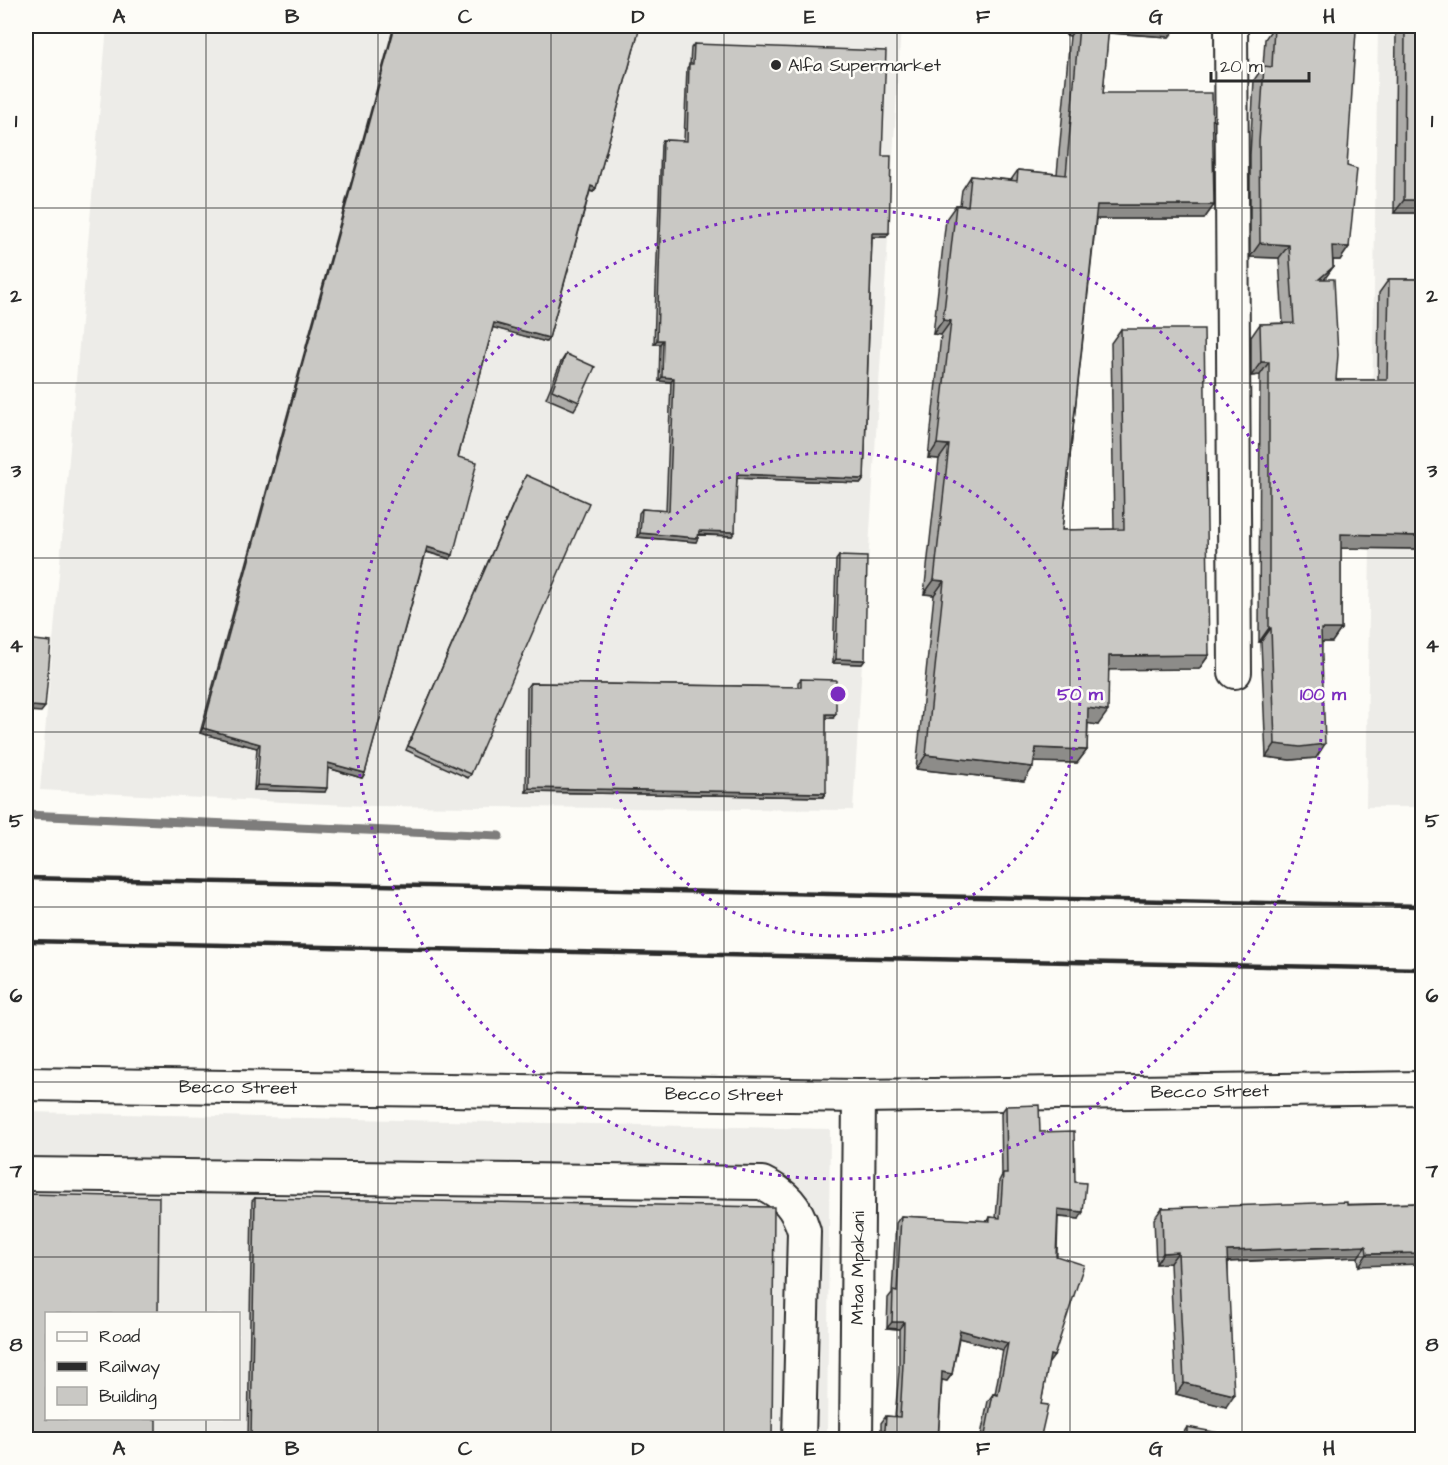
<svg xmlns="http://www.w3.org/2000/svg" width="1448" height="1465" font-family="'Architects Daughter',sans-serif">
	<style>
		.built { fill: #edece8; fill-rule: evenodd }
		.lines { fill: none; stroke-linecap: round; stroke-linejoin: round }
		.stream { stroke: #7e7d7b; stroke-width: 9 }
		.minor-casing { stroke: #2b2b2b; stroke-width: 36 }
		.minor { stroke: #fdfcf7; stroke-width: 32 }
		.rail { stroke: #2b2b2b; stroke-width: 4.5 }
		.wall { fill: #adaca9; stroke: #2b2b2b; stroke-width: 1.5 }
		.shaded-wall { fill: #8d8c89; stroke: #2b2b2b; stroke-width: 1.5 }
		.building { fill: #c9c8c4; stroke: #2b2b2b; stroke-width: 1.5 }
		.grid { fill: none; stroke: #2b2b2b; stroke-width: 1.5; stroke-opacity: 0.55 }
		.ring { fill: none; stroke: #7b2cbf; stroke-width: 3; stroke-dasharray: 3 6 }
		.poi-dot { fill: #2b2b2b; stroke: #fdfcf7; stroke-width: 2 }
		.labels { text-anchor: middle; stroke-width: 5; stroke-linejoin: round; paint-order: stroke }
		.poi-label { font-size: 18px; fill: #2b2b2b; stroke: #fdfcf7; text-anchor: start }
		.street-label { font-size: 18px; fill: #2b2b2b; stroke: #fdfcf7 }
		.centre { fill: #7b2cbf; stroke: #fdfcf7; stroke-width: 3 }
		.ring-label { font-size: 18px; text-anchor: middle; font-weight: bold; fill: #7b2cbf; stroke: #fdfcf7; stroke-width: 5; stroke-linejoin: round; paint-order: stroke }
		.neatline { fill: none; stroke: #2b2b2b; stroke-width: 2 }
		.grid-label { font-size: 20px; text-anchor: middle; font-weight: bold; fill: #2b2b2b }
	</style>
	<rect width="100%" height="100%" fill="#fdfcf7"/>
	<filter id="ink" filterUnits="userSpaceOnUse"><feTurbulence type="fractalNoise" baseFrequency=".0167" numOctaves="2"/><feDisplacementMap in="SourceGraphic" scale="12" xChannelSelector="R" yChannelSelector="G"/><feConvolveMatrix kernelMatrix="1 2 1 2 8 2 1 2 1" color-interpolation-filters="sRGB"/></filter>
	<g filter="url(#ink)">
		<g class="built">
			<path d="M 26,26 L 34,26 L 26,161 Z"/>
			<path d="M 107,26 L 901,26 L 853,810 L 367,806 L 40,790 Z"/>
			<path d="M 1378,26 L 1422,26 L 1422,807 L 1366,807 Z"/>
			<path d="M 26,1112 L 830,1129 L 827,1439 L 26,1440 ZM 46,1314 L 238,1314 L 238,1418 L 46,1418 Z"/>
		</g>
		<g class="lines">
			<path class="stream" d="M 26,815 L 499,836"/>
			<defs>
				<g id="minor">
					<path d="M 1231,26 L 1235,672"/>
					<path id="s1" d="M 26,1084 L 859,1096 L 1422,1088"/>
					<path d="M 26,1174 L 762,1183 C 785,1194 797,1207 804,1231 L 799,1440"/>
					<path id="s2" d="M 856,1440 L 859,1096"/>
				</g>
			</defs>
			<use href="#minor" class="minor-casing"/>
			<use href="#minor" class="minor"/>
			<g class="rail">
				<path d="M 26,878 L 1422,906"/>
				<path d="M 26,941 L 1422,969"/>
			</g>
		</g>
		<g class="wall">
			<path d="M 394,26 L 640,26 L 596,188 L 593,192 L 590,191 L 549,338 L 546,342 L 493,327 L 458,457 L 450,559 L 426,552 L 365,773 L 362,778 L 328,768 L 325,792 L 254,790 L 257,748 L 200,733 Z"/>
			<path d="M 1067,26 L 1178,26 L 1169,37 L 1108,33 L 1103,93 L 1214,205 L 1204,219 L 1096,219 L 1062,530 L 1114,529 L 1111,343 L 1121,329 L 1209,655 L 1199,669 L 1109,669 L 1098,725 L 1088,723 L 1087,750 L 1077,763 L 1034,762 L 1024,781 L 916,769 L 934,595 L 924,594 L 939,459 L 928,458 L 941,335 L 933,334 L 946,219 L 956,205 L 960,205 L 962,190 L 971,176 L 1011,180 L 1018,170 L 1057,174 L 1070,36 L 1066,35 Z"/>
			<path d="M 1274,26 L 1347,166 L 1349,247 L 1340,260 L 1333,260 L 1333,267 L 1324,279 L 1336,380 L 1378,380 L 1379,293 L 1389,279 L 1422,279 L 1422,549 L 1341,548 L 1341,629 L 1332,642 L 1322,642 L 1316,758 L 1290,760 L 1266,757 L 1261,642 L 1259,642 L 1260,375 L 1251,376 L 1251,337 L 1260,324 L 1283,323 L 1279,258 L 1250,257 L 1250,155 L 1254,80 L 1263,67 L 1265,39 Z"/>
			<path d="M 1400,26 L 1422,26 L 1422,213 L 1394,213 L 1396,31 Z"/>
			<path d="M 694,44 L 882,156 L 886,237 L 872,237 L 864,479 L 861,483 L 737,478 L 732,536 L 698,535 L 696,542 L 637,537 L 639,513 L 642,509 L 666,511 L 671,382 L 659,381 L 660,344 L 654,344 L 661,144 L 663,140 L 684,141 L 687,68 L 690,64 L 691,48 Z"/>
			<path d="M 566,354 L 579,402 L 574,410 L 546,398 L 561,362 Z"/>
			<path d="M 526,475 L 471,774 L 468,778 L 406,750 L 524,479 Z"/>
			<path d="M 839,556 L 865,660 L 862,664 L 833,663 L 836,560 Z"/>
			<path d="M 801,679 L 833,718 L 826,718 L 823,797 L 526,792 L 527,687 L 530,683 L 798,687 L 798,682 Z"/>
			<path d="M 1006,1106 L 1040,1132 L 1075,1182 L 1079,1219 L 1058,1217 L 1054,1356 L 1048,1363 L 1041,1404 L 1040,1440 L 980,1440 L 988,1401 L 993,1394 L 995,1394 L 1003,1350 L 959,1338 L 952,1374 L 947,1381 L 942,1380 L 938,1440 L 877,1440 L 877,1437 L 881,1431 L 881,1423 L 886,1416 L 895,1417 L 899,1371 L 899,1329 L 887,1328 L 888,1298 L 892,1293 L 896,1223 L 901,1216 L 988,1221 L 990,1217 L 996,1218 L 999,1181 L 1002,1175 L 1001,1113 Z"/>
			<path d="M 255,1198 L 772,1440 L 248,1440 L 252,1201 Z"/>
			<path d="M 1422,1203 L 1359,1266 L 1358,1257 L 1228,1262 L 1226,1407 L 1176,1394 L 1170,1263 L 1156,1264 L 1154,1219 L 1162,1208 Z"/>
			<path d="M 1187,1427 L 1236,1440 L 1179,1440 Z"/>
		</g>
		<g class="shaded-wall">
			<path d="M 1073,26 L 1077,26 L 1070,36 L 1066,35 Z"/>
			<path d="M 1105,26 L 1178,26 L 1169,37 L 1100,32 Z"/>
			<path d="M 591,186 L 596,188 L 593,192 L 588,190 Z"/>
			<path d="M 1404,200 L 1422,200 L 1422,213 L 1394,213 Z"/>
			<path d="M 1097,205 L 1214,205 L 1204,219 L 1087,219 Z"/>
			<path d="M 872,233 L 889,233 L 886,237 L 869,237 Z"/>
			<path d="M 1260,243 L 1289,245 L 1279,258 L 1250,257 Z"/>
			<path d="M 1332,246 L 1349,247 L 1340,260 L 1323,260 Z"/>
			<path d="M 1333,267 L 1324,280 L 1319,279 Z"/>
			<path d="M 943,320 L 951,321 L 941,335 L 933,334 Z"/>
			<path d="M 494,323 L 549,338 L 546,342 L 491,327 Z"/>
			<path d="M 657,340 L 663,340 L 660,344 L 654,344 Z"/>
			<path d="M 1261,362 L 1269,362 L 1260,375 L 1251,376 Z"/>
			<path d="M 662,377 L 674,378 L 671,382 L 659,381 Z"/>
			<path d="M 937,444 L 949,445 L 939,459 L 928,458 Z"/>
			<path d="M 737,474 L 864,479 L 861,483 L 735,478 Z"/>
			<path d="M 699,531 L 735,532 L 732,536 L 696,534 Z"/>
			<path d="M 640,533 L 698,538 L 696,542 L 637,537 Z"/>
			<path d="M 1341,534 L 1422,536 L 1422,549 L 1332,548 Z"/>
			<path d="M 427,547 L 453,555 L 450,559 L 424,551 Z"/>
			<path d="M 934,580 L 944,581 L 934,595 L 924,594 Z"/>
			<path d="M 1269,628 L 1271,628 L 1261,642 L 1259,642 Z"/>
			<path d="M 1321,629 L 1341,629 L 1332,642 L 1312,642 Z"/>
			<path d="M 1209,655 L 1199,669 L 1100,670 L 1109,656 Z"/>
			<path d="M 836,659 L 865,660 L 862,664 L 833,663 Z"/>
			<path d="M 32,706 L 45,707 L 41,712 L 28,711 Z"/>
			<path d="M 1088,708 L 1108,711 L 1098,725 L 1078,722 Z"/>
			<path d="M 826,714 L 836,714 L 833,718 L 824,718 Z"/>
			<path d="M 203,728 L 260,744 L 257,748 L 200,733 Z"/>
			<path d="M 1275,744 L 1325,744 L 1316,758 L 1290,760 L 1266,757 Z"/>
			<path d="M 1036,748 L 1087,750 L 1077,763 L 1026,762 Z"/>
			<path d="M 926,755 L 1033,767 L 1024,781 L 916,769 Z"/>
			<path d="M 328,763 L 365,773 L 362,778 L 325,767 Z"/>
			<path d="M 257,785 L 327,788 L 325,792 L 254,790 Z"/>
			<path d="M 529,788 L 826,793 L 823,797 L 526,792 Z"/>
			<path d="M 1058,1209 L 1083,1212 L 1079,1219 L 1053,1216 Z"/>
			<path d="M 1366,1246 L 1358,1257 L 1219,1262 L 1227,1251 Z"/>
			<path d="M 1178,1252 L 1170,1263 L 1156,1264 L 1163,1253 Z"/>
			<path d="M 1422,1253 L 1422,1264 L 1359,1266 L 1367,1254 Z"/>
			<path d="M 892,1322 L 904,1322 L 899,1329 L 887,1328 Z"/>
			<path d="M 960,1330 L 1008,1343 L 1003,1350 L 955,1337 Z"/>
			<path d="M 1050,1355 L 1054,1356 L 1049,1363 L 1045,1362 Z"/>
			<path d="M 942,1372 L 952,1374 L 947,1381 L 938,1379 Z"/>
			<path d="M 1184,1383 L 1234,1395 L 1226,1407 L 1176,1394 Z"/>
		</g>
		<g class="building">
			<path d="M 395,26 L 640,26 L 596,188 L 591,186 L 549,338 L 494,323 L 458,457 L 477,462 L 453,555 L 427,547 L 365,773 L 328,763 L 327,788 L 257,785 L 260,744 L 203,728 Z"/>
			<path d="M 1079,26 L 1109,26 L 1103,93 L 1212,93 L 1214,205 L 1097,205 L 1062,530 L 1124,529 L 1121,329 L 1204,329 L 1209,655 L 1109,656 L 1108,711 L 1088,708 L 1087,750 L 1036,748 L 1033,767 L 926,755 L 944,581 L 934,580 L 949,445 L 937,444 L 951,321 L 943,320 L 956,205 L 968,206 L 971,176 L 1017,181 L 1018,170 L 1066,175 Z"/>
			<path d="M 1274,26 L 1356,31 L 1347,166 L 1357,169 L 1349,247 L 1332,246 L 1333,267 L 1319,279 L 1334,279 L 1338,355 L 1336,380 L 1387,380 L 1389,279 L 1422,279 L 1422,536 L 1341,534 L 1341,629 L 1321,629 L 1325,744 L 1300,747 L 1275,744 L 1271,628 L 1269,628 L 1269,362 L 1261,362 L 1260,324 L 1294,323 L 1289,245 L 1260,243 L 1259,142 L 1264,66 L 1272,67 Z"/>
			<path d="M 1405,26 L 1422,26 L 1422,200 L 1404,200 Z"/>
			<path d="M 694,44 L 886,51 L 882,156 L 891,156 L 889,233 L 872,233 L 864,479 L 737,474 L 735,532 L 699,531 L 698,538 L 640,533 L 642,509 L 669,511 L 674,378 L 662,377 L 663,340 L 657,340 L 663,140 L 687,141 L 689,64 L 693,64 Z"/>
			<path d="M 566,354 L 595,367 L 579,402 L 552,390 Z"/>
			<path d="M 526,475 L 589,503 L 471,774 L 408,746 Z"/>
			<path d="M 839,556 L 867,557 L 865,660 L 836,659 Z"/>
			<path d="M 26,639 L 51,642 L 45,707 L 32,706 L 27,768 L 26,768 Z"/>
			<path d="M 801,679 L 836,680 L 836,714 L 826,714 L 826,793 L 529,788 L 530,683 L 801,687 Z"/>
			<path d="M 1039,1105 L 1040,1132 L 1074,1131 L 1075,1182 L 1086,1183 L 1083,1212 L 1058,1209 L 1056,1256 L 1084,1265 L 1054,1356 L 1050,1355 L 1041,1404 L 1048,1405 L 1040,1440 L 984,1440 L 993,1394 L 998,1395 L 1008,1343 L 960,1330 L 952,1374 L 942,1372 L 938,1440 L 882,1440 L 882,1430 L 885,1430 L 886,1416 L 900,1417 L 903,1364 L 904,1322 L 892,1322 L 893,1291 L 897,1292 L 901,1216 L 990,1221 L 990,1217 L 1000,1218 L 1003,1174 L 1007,1174 L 1006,1106 Z"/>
			<path d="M 26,1194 L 159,1197 L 158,1314 L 46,1314 L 46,1419 L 156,1419 L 156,1440 L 26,1440 Z"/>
			<path d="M 255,1198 L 774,1207 L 772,1440 L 251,1440 Z"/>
			<path d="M 1347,1202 L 1347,1205 L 1422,1203 L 1422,1253 L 1367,1254 L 1366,1246 L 1227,1251 L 1234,1395 L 1184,1383 L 1178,1252 L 1163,1253 L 1162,1208 Z"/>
			<path d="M 1187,1427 L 1236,1436 L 1236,1440 L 1187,1440 Z"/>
		</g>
	</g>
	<path class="grid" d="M 206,26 L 206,1314M 378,26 L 378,1440M 551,26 L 551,1440M 724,26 L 724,1440M 897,26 L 897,1440M 1070,26 L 1070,1440M 1242,26 L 1242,1440M 26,208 L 1422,208M 26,383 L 1422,383M 26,558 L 1422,558M 26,732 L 1422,732M 26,907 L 1422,907M 26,1082 L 1422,1082M 26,1257 L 1422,1257M 206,1418 L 206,1440"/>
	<g class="ring">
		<circle cx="838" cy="694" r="242"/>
		<circle cx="838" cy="694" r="485"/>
	</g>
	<circle class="poi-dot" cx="776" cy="65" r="6"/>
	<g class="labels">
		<g class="poi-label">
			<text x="788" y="71">Alfa Supermarket</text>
		</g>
		<g class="street-label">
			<text dy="6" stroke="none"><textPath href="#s1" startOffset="212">Becco Street</textPath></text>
			<text dy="6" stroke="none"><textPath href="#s1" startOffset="1184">Becco Street</textPath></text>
			<text dy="6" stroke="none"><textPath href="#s1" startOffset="698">Becco Street</textPath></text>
			<text dy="6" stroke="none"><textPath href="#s2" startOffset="172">Mtaa Mpakani</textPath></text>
		</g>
	</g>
	<circle cx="838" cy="694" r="9" class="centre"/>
	<g class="ring-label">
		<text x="1080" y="700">50 m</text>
		<text x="1323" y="700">100 m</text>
	</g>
	<rect width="1448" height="1465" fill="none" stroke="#fdfcf7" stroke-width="66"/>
	<rect x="45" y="1312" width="195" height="108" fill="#fdfcf7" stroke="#a9a8a5" stroke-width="1.5"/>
	<rect x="57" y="1332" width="30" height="9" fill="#fdfcf7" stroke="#a9a8a5" stroke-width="1.5"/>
	<text x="99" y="1342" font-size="18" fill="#2b2b2b">Road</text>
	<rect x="57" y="1362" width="30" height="9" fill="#2b2b2b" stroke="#a9a8a5" stroke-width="1.5"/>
	<text x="99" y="1372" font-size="18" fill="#2b2b2b">Railway</text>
	<rect x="57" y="1387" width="30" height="18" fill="#c9c8c4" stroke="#a9a8a5" stroke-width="1.5"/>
	<text x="99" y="1402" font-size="18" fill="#2b2b2b">Building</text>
	<path d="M1211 72v9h98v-9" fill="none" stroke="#2b2b2b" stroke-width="3"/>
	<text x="1220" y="72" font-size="18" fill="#2b2b2b" stroke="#fdfcf7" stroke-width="4.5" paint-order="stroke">20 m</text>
	<rect x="33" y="33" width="1382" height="1399" class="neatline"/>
	<g class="grid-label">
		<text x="119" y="23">A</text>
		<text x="292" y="23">B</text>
		<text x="465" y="23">C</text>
		<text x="638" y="23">D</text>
		<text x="810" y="23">E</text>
		<text x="983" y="23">F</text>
		<text x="1156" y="23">G</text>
		<text x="1329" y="23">H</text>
		<text x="16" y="127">1</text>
		<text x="1432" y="127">1</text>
		<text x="16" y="302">2</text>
		<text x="1432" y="302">2</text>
		<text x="16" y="477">3</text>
		<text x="1432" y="477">3</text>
		<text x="16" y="652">4</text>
		<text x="1432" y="652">4</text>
		<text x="16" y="827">5</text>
		<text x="1432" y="827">5</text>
		<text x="16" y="1002">6</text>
		<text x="1432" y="1002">6</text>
		<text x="16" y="1177">7</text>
		<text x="1432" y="1177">7</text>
		<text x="16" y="1351">8</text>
		<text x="1432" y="1351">8</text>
		<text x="119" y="1455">A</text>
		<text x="292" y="1455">B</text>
		<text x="465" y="1455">C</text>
		<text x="638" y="1455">D</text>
		<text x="810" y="1455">E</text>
		<text x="983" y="1455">F</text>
		<text x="1156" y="1455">G</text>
		<text x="1329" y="1455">H</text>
	</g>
</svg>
